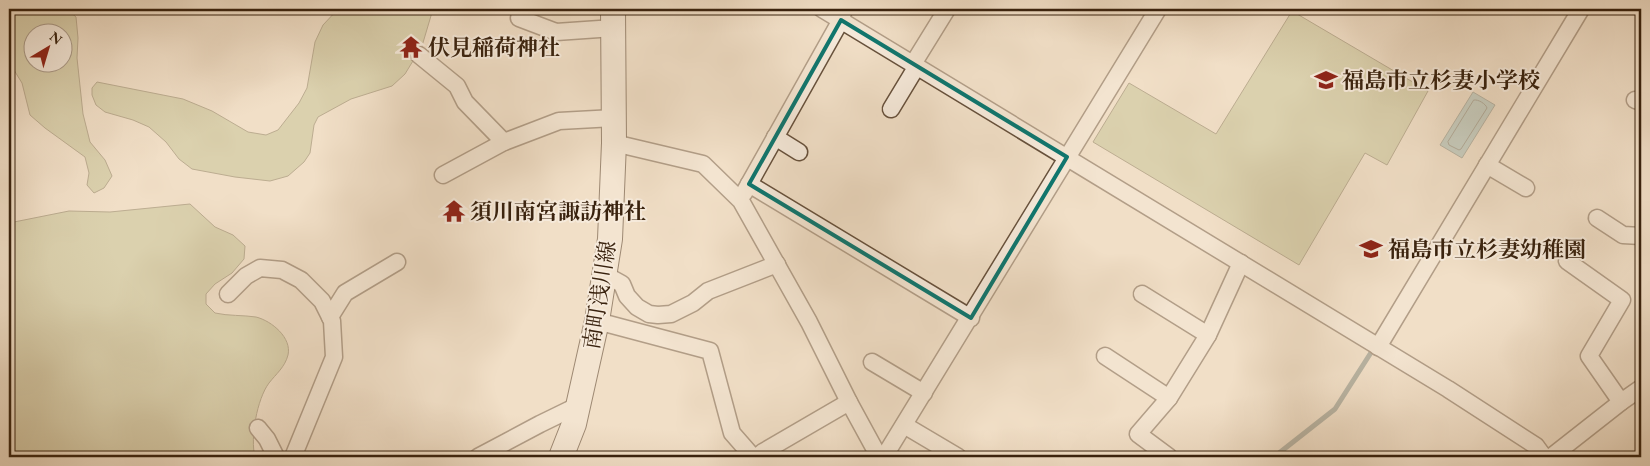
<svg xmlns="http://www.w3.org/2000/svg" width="1650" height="466" font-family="'EB Garamond','Noto Serif JP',serif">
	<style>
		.green { fill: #c1c091; stroke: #7d7150; fill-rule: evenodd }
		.water { fill: #9bbcba; stroke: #747e75 }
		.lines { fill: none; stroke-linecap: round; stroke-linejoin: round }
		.shore { stroke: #6a6f64; stroke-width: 1 }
		.stream { stroke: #747e75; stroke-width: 5 }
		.street-casing { stroke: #67513c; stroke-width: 19 }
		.secondary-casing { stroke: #39220e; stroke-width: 26 }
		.street { stroke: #f6eadb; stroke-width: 16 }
		.secondary { stroke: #f6eadb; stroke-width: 24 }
		.marked { fill: none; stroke: #0f766e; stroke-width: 4; stroke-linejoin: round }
		.labels { text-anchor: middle; stroke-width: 4; stroke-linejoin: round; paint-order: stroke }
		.poi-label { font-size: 22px; font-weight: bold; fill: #39220e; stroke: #f6eadb; text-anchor: start }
		.street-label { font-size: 22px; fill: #39220e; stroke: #f6eadb }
	</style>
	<rect width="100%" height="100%" fill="#f1dfc7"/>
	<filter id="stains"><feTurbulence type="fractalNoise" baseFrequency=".004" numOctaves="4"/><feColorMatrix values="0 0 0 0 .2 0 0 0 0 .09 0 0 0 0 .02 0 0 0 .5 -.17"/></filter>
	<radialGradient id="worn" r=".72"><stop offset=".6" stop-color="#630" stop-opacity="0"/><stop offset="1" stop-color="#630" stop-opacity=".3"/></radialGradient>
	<g class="green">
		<path d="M 9,9 L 67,9 L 76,17 L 78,38 L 77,58 L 83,114 L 90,142 L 105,160 L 112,176 L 104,188 L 94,193 L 87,185 L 89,173 L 85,157 L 45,128 L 30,115 L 22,83 L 9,62 ZM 32,32 L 62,32 L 62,62 L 32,62 Z"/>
		<path d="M 338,9 L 433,9 L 422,46 L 405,74 L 392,86 L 351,99 L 318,117 L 314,125 L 310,153 L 304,162 L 288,176 L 270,181 L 235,177 L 192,169 L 179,159 L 166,142 L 149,127 L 133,120 L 105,112 L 96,105 L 92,95 L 92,88 L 97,82 L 183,99 L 212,111 L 248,132 L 266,135 L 278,130 L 299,103 L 307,88 L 315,42 L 323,25 Z"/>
		<path d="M 1292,11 L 1428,91 L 1387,165 L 1365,153 L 1299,265 L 1093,142 L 1129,83 L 1216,134 Z"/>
		<path d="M 190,204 L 215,227 L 233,235 L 245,246 L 244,259 L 232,273 L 215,284 L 206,294 L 206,304 L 215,313 C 228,316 243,315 256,317 C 272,321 292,338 288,355 C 285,367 276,374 269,383 C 257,399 250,438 255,457 L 9,457 L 9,221 L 14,222 L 69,211 L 110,212 Z"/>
	</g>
	<path class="water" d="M 1473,92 L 1495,105 L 1462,158 L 1440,145 Z"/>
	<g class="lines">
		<path class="shore" d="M 1474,100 C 1478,99 1486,104 1487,108 L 1461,149 L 1459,150 L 1449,145 L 1448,142 Z"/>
		<path class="stream" d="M 1274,457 L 1335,409 L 1372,351"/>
		<defs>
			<g id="street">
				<path d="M 822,9 L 1448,389 L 1536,446 L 1544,457"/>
				<path d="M 519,18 L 556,32 L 614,28"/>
				<path d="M 419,55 L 457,86 L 465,102 L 504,142"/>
				<path d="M 913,64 L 947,9"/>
				<path d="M 1635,100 L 1641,102"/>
				<path d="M 891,109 L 917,66"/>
				<path d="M 775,137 L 799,152"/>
				<path d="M 614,143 L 703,164 L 741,201 L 809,322 L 849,402 L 879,457"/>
				<path d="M 1487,165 L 1526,188"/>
				<path d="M 443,175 L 504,142 L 559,121 L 614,118"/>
				<path d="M 749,184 L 971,318"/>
				<path d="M 744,193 L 841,20 L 844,9"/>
				<path d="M 1597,218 L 1623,235 L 1641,236"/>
				<path d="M 1567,261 L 1622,300 L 1589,356 L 1621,402"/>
				<path d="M 604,274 L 622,284 L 627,296 L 637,307 L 649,314 L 658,315 L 671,314 L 693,303 L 708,291 L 777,264"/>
				<path d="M 228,294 L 246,276 L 260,268 L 282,270 L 301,280 L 322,301 L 332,321 L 334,357 L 293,457"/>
				<path d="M 1142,294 L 1208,335"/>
				<path d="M 330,317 L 345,293 L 397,262"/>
				<path d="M 597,321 L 710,351 L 732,433 L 753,457"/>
				<path d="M 1378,347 L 1581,9"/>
				<path d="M 1105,356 L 1169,398"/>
				<path d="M 872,362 L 924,393"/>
				<path d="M 904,425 L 958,457"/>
				<path d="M 258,428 L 267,439 L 276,457"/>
				<path d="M 478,457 L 540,424 L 579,405"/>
				<path d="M 757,457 L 763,452 L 849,402"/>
				<path d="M 884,457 L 1158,9"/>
				<path d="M 1169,457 L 1138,434 L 1169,398 L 1208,335 L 1241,263"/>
				<path d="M 1551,457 L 1621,402 L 1641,388"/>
			</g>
			<path id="secondary" d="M 561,457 L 574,424 L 597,321 L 610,239 L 614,143 L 613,9"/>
		</defs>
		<use href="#street" class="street-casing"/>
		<use href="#secondary" class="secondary-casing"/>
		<use href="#street" class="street"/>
		<use href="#secondary" class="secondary"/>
	</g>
	<path d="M0 0H1650V466H0ZM 841,20 L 1067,157 L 971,318 L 749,184 Z" fill="#f1dfc7" fill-opacity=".55" fill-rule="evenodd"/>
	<path class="marked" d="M 841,20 L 1067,157 L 971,318 L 749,184 Z"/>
	<defs>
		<symbol id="temple-bare" viewBox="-9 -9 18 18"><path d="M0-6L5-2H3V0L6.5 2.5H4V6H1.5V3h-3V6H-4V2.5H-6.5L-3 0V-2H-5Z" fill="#8f2418" stroke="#f6eadb" stroke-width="2.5" paint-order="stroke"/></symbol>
		<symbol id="school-bare" viewBox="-9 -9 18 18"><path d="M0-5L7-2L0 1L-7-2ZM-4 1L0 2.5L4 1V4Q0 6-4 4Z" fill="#8f2418" stroke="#f6eadb" stroke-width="2.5" paint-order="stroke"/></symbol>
	</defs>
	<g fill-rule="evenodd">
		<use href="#temple-bare" x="395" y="31" width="32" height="32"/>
		<use href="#school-bare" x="1310" y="64" width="32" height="32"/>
		<use href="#temple-bare" x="438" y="195" width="32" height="32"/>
		<use href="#school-bare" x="1355" y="233" width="32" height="32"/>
	</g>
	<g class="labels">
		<g class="poi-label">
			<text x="428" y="55">伏見稲荷神社</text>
			<text x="1342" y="88">福島市立杉妻小学校</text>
			<text x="470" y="219">須川南宮諏訪神社</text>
			<text x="1388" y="257">福島市立杉妻幼稚園</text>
		</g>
		<g class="street-label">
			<text transform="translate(599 295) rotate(-81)" y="8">南町浅川線</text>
		</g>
	</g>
	<rect width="1650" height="466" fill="none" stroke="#f1dfc7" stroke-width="30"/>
	<rect x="10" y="10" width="1630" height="446" fill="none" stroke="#39220e" stroke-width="2.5"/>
	<rect x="15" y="15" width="1620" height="436" fill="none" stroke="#39220e"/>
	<g transform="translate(48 48) rotate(38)"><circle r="24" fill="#f6eadb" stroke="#aa9a89"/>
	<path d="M0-4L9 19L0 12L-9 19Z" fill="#8f2418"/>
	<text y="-8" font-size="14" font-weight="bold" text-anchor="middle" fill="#39220e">N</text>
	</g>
	<rect width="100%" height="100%" filter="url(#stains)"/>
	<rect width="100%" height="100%" fill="url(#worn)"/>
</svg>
